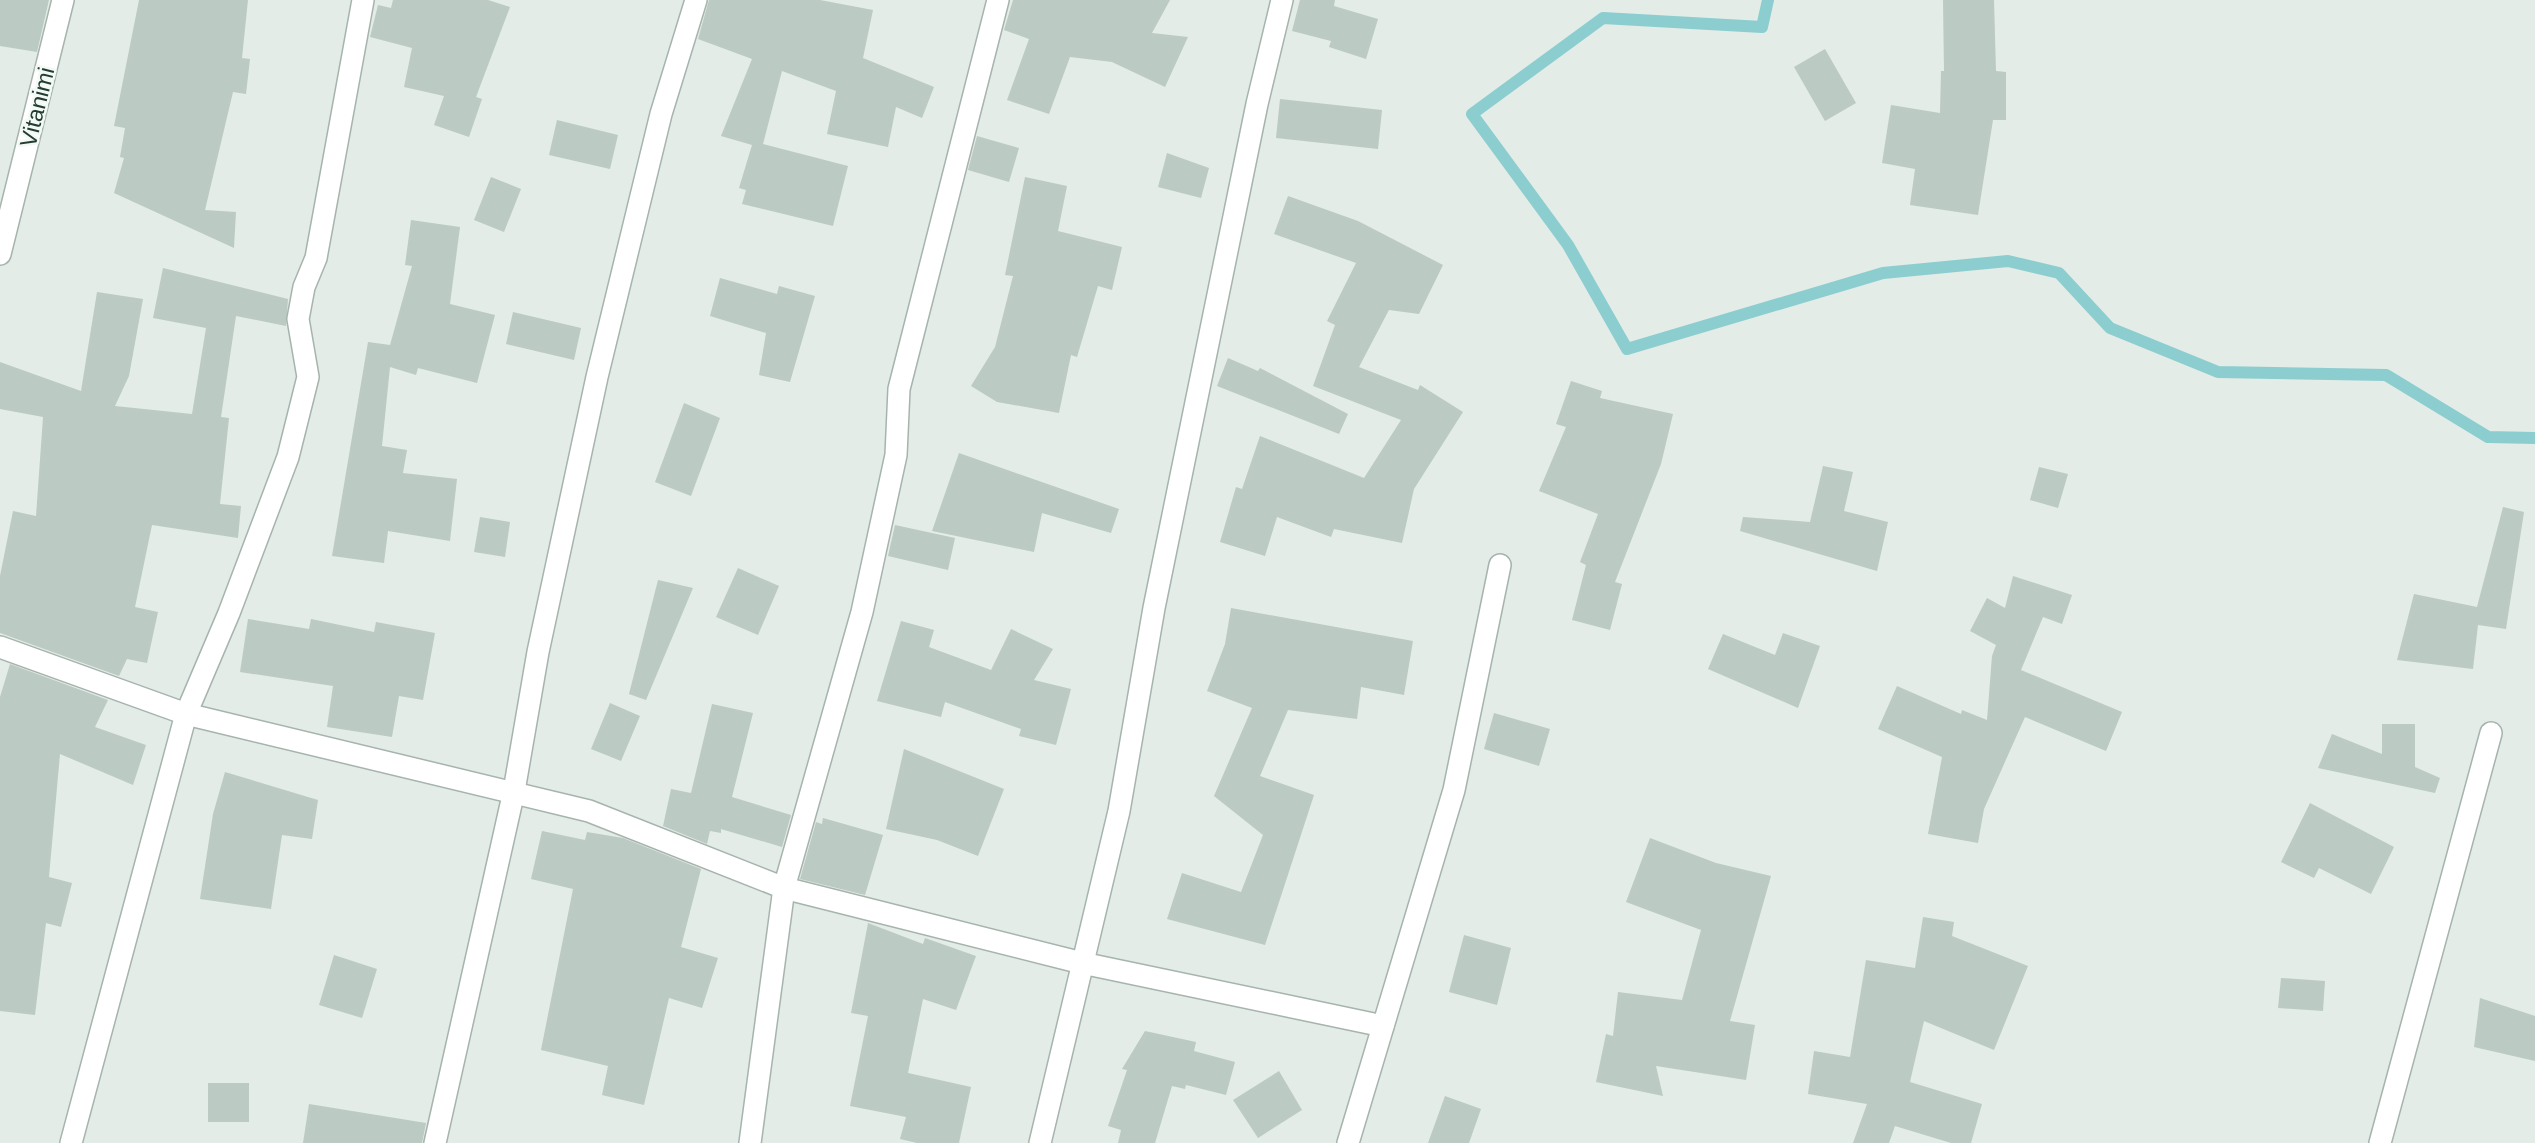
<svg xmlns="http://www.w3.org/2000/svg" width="2535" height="1143" font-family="Arial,sans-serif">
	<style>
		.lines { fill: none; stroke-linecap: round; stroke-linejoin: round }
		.stream { stroke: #8ccdd0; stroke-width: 12 }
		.building { fill: #bbcac2 }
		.street-casing { stroke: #a6b4ad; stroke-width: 24 }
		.street { stroke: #fff; stroke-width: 21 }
		.labels { text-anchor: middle; stroke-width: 5; stroke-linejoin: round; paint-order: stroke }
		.street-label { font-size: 23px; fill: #233d33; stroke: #f3f9f5 }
	</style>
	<rect width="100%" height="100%" fill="#e3ece7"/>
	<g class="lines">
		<path class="stream" d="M 1768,0 L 1762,27 L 1603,18 L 1472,114 L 1568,245 L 1627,349 L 1883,273 L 2008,261 L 2059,273 L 2110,328 L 2218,372 L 2386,375 L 2488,437 L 2535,438"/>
	</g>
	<g class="building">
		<path d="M 0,0 L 49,0 L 37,52 L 0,46 Z"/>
		<path d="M 139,0 L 248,0 L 242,58 L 250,59 L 246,94 L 233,92 L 205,210 L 236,212 L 234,248 L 114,193 L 124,158 L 120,157 L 125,128 L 114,126 Z"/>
		<path d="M 393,0 L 488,0 L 510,7 L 476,97 L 482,99 L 469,137 L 434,125 L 444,96 L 404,87 L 412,48 L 370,37 L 378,5 L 391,8 Z"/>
		<path d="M 709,0 L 820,0 L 873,10 L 863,58 L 934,87 L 922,118 L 896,107 L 888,147 L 827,134 L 836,91 L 782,71 L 763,144 L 848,166 L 833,226 L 742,204 L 746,190 L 739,188 L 752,145 L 721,136 L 752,59 L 698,39 Z"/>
		<path d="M 1013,0 L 1170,0 L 1152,33 L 1188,37 L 1165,87 L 1112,62 L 1070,57 L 1049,114 L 1007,100 L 1029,39 L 1004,30 Z"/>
		<path d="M 1300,0 L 1335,0 L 1334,6 L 1378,19 L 1366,59 L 1329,47 L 1331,41 L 1292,31 Z"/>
		<path d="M 1943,0 L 1994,0 L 1996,71 L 2006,72 L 2006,120 L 1993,120 L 1978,215 L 1910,205 L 1915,169 L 1882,163 L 1891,105 L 1940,113 L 1941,71 L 1944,71 Z"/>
		<path d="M 1825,49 L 1856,103 L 1825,121 L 1794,67 Z"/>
		<path d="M 1280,99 L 1382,110 L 1378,149 L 1276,138 Z"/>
		<path d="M 557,120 L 618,135 L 610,169 L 549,155 Z"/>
		<path d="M 977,136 L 1019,148 L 1009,182 L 968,170 Z"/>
		<path d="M 1167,153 L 1209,168 L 1201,198 L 1158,187 Z"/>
		<path d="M 491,177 L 521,189 L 504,232 L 474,220 Z"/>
		<path d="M 1025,177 L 1067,186 L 1058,231 L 1122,247 L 1112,290 L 1098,286 L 1077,357 L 1071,355 L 1059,413 L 997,402 L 971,386 L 995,347 L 1013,276 L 1005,275 Z"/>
		<path d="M 1288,196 L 1358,221 L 1443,265 L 1419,314 L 1389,310 L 1359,367 L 1418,390 L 1420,385 L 1463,412 L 1414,489 L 1402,543 L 1334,529 L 1331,537 L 1277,517 L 1265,556 L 1220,542 L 1236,487 L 1242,489 L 1260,436 L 1364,478 L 1401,420 L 1313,386 L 1335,325 L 1327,321 L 1356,263 L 1274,234 Z"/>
		<path d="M 411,220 L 460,227 L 450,304 L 495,315 L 477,383 L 418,368 L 416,375 L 390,367 L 382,446 L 407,450 L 403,473 L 457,479 L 450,541 L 388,531 L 384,563 L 332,556 L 368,342 L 390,345 L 412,266 L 405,265 Z"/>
		<path d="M 163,268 L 288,299 L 286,326 L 236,316 L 221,417 L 229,418 L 220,504 L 241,506 L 238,538 L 152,525 L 135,607 L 158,612 L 147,663 L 127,659 L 119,676 L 0,633 L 0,576 L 13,511 L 36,516 L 43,417 L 0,409 L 0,362 L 81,391 L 97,292 L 143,299 L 129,376 L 115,406 L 192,414 L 206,328 L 153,318 Z"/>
		<path d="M 720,278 L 777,294 L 779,286 L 815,296 L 790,382 L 759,375 L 766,333 L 710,316 Z"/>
		<path d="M 513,312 L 581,328 L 574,360 L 506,344 Z"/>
		<path d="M 1228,358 L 1258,371 L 1260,368 L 1348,414 L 1339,434 L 1217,386 Z"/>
		<path d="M 1571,381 L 1602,391 L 1600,398 L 1673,414 L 1661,464 L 1615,582 L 1622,584 L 1610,630 L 1572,620 L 1586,565 L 1580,562 L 1598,514 L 1539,491 L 1566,427 L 1556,424 Z"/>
		<path d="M 684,403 L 720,418 L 691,496 L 655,482 Z"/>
		<path d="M 959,453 L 1119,509 L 1111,533 L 1042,513 L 1034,552 L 932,531 Z"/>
		<path d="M 1823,466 L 1853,472 L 1844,511 L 1888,522 L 1877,571 L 1740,531 L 1743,517 L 1810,522 Z"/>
		<path d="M 2039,467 L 2068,474 L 2058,508 L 2030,500 Z"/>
		<path d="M 2503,507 L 2524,512 L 2506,629 L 2478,625 L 2473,669 L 2397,660 L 2414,594 L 2477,607 Z"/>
		<path d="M 480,517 L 510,522 L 505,557 L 474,552 Z"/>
		<path d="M 895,525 L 955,538 L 948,570 L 888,556 Z"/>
		<path d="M 738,568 L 779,586 L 758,635 L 716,617 Z"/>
		<path d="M 2013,576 L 2072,595 L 2062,624 L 2043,617 L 2021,670 L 2122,712 L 2106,751 L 2025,717 L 1984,809 L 1978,843 L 1928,834 L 1942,757 L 1878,729 L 1897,686 L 1961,714 L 1962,710 L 1987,720 L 1992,656 L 1996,645 L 1970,631 L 1987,598 L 2005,608 Z"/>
		<path d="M 658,580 L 693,588 L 646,700 L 629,694 Z"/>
		<path d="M 1231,608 L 1413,641 L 1404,695 L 1361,687 L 1357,719 L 1288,710 L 1260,776 L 1314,795 L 1265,945 L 1167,919 L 1182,873 L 1241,892 L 1263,835 L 1214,796 L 1252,708 L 1207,691 L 1225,644 Z"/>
		<path d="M 248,619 L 309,629 L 311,619 L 374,632 L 376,622 L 435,633 L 423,700 L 399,696 L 392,737 L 327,727 L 333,686 L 240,672 Z"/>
		<path d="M 901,621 L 934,630 L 929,647 L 991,670 L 1011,629 L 1053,649 L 1034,680 L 1071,689 L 1056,745 L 1019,736 L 1021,729 L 945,702 L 941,717 L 877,701 Z"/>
		<path d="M 1783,633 L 1820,646 L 1798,708 L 1708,669 L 1723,634 L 1775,655 Z"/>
		<path d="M 10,664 L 108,700 L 95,727 L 146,745 L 133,785 L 60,754 L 49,877 L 72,883 L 61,927 L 46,923 L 35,1015 L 0,1011 L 0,697 Z"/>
		<path d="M 610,703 L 640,716 L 621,761 L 591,749 Z"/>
		<path d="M 712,704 L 753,713 L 732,797 L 791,815 L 782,847 L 721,829 L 721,833 L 710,831 L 707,844 L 663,826 L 671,789 L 691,793 Z"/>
		<path d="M 1494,713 L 1550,729 L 1539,766 L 1484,749 Z"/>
		<path d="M 2382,724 L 2415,724 L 2415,767 L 2440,778 L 2435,793 L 2318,768 L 2332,734 L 2382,754 Z"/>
		<path d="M 904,749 L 1004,789 L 978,856 L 937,840 L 886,829 Z"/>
		<path d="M 225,772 L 318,800 L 312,839 L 282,835 L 271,909 L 200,899 L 213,814 Z"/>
		<path d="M 2310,803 L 2394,847 L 2371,894 L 2319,868 L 2314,878 L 2281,862 Z"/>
		<path d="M 823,818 L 883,835 L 865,895 L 800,879 L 816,822 L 822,824 Z"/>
		<path d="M 542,831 L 585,840 L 587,832 L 623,838 L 701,869 L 681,947 L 718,958 L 702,1008 L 669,998 L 644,1105 L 602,1095 L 608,1066 L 541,1050 L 573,889 L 531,879 Z"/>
		<path d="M 1650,838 L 1716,863 L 1771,876 L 1730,1021 L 1755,1025 L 1746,1080 L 1656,1066 L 1663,1096 L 1596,1082 L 1606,1034 L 1613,1036 L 1618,992 L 1682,1000 L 1701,930 L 1626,902 Z"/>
		<path d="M 1923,917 L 1954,922 L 1952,936 L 2028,966 L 1994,1050 L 1924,1021 L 1910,1082 L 1982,1104 L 1971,1143 L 1951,1143 L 1895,1126 L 1889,1143 L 1853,1143 L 1867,1104 L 1808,1094 L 1814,1051 L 1850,1057 L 1866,960 L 1915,968 Z"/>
		<path d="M 868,923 L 923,944 L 925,938 L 976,956 L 956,1010 L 923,999 L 908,1073 L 971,1087 L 959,1143 L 917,1143 L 900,1139 L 906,1117 L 850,1106 L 868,1016 L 851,1013 Z"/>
		<path d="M 1464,935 L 1511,948 L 1497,1005 L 1449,992 Z"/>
		<path d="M 334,955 L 377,969 L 362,1018 L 319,1005 Z"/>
		<path d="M 2281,978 L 2325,981 L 2323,1011 L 2278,1008 Z"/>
		<path d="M 2480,998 L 2535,1016 L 2535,1061 L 2474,1047 Z"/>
		<path d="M 1145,1031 L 1196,1042 L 1194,1051 L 1235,1062 L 1226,1095 L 1186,1085 L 1185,1089 L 1172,1086 L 1155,1143 L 1118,1143 L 1121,1130 L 1108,1126 L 1127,1070 L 1122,1069 Z"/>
		<path d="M 1279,1071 L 1302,1110 L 1258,1138 L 1233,1100 Z"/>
		<rect x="208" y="1083" width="41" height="39"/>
		<path d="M 1445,1096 L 1481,1109 L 1469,1143 L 1428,1143 Z"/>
		<path d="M 309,1104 L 426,1123 L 422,1143 L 303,1143 Z"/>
	</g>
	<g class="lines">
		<defs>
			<g id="street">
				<path d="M 0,254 L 63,0"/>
				<path d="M 0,647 L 186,714 L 589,811 L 784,888 L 1082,963 L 1383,1026"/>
				<path d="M 71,1143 L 186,714 L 229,613 L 288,457 L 308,377 L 298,319 L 304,287 L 316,258 L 363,0"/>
				<path d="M 435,1143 L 514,791 L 538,652 L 597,377 L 661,114 L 696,0"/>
				<path d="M 750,1143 L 784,888 L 862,612 L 896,455 L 899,389 L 998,0"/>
				<path d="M 1040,1143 L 1119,811 L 1154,608 L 1257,104 L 1282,0"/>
				<path d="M 1348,1143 L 1454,790 L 1500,565"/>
				<path d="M 2380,1143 L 2491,733"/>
			</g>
		</defs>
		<use href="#street" class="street-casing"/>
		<use href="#street" class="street"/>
	</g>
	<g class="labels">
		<g class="street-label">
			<text transform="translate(37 107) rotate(-76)" y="8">Vitanimi</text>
		</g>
	</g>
</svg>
